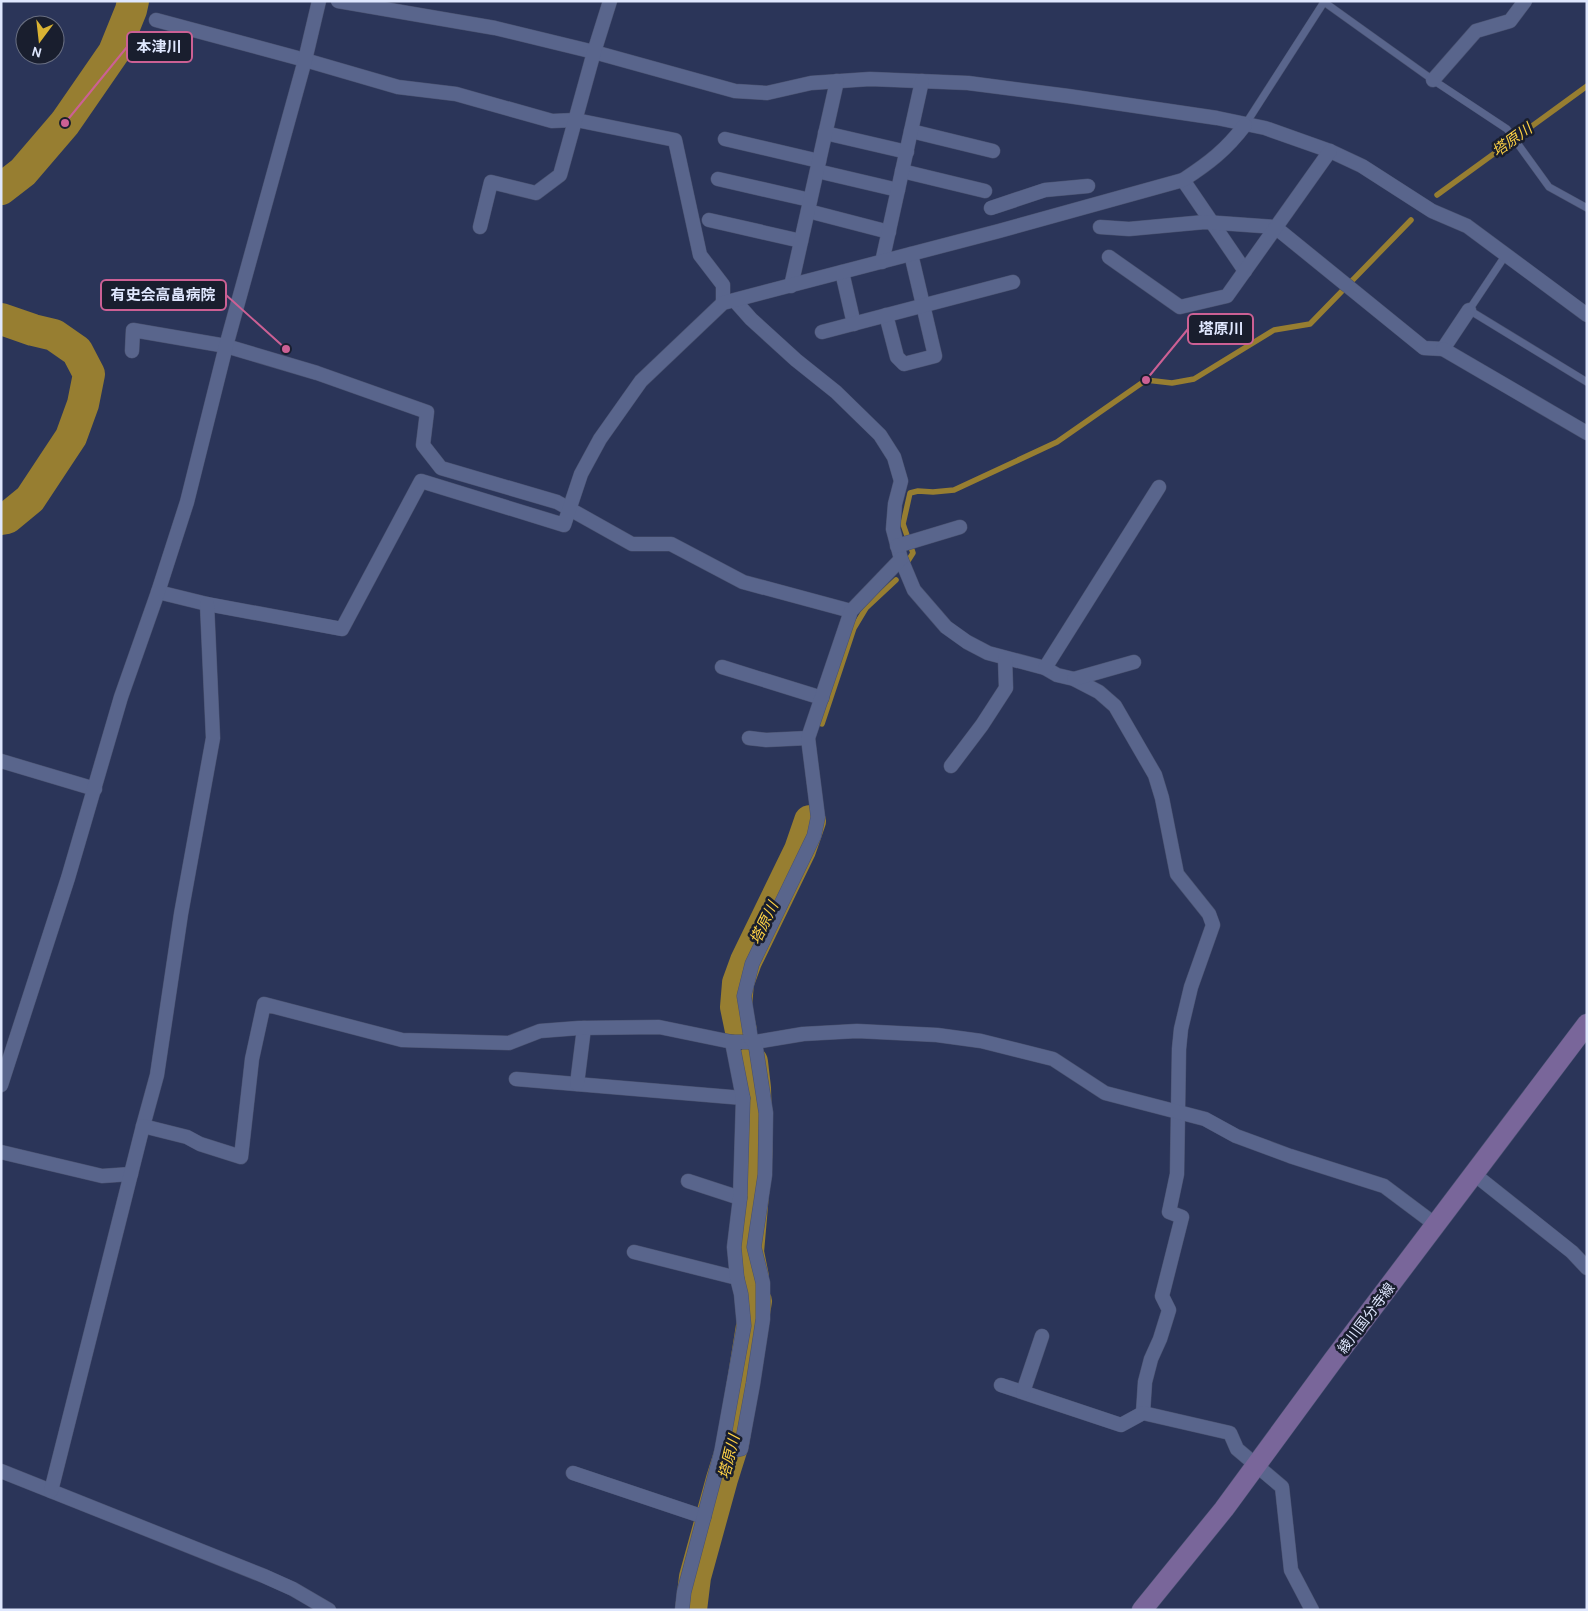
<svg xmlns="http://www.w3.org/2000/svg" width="1588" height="1611" font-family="Karla,'Noto Sans JP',sans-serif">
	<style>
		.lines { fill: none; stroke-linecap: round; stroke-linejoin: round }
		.stream { stroke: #977e31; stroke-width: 5.5 }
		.river { stroke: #977e31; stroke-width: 32 }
		.lane-casing { stroke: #49516f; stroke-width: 8 }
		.street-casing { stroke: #49516f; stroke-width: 15 }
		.secondary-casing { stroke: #49516f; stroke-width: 21 }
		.lane { stroke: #59658c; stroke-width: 7 }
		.street { stroke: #59658c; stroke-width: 14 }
		.secondary { stroke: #79669a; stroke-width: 20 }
		.labels { text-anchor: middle; stroke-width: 5; stroke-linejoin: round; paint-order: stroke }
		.street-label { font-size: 14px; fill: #dfe7fe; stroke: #191e2e }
		.water-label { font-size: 15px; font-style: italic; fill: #fdd145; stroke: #191e2e }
		.leader { fill: none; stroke: #cc6094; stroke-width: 2 }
		.callout-dot { fill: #cc6094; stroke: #191e2e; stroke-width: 2 }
		.callout { fill: #191e2e; stroke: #cc6094; stroke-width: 2 }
		.callout-label { font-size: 15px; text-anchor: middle; font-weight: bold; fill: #dfe7fe }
	</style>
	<rect width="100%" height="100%" fill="#2b3559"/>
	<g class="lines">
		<g class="stream">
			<path d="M 1437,195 L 1587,86"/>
			<path d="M 906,564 L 913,553 L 903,524 L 910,493 L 918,491 L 933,492 L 954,490 L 1057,442 L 1146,380 L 1172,383 L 1194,379 L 1274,330 L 1310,324 L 1411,220"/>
			<path d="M 822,724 L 854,628 L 866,608 L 896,580"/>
		</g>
		<g class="river">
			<path d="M 1,189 L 23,172 L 65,123 L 114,52 L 131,10 L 133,1"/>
			<path d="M 1,319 L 33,330 L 54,335 L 77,351 L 89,374 L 83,404 L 71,437 L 30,499 L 7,518 L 1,519"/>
			<path d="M 741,1031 L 736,1007 L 738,983 L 746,961 L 800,850 L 810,821"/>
			<path d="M 752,1062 L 755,1088 L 757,1148 L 748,1252 L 753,1277"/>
			<path d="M 691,1610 L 695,1577 L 722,1479 L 733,1444 L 756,1301"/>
		</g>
		<defs>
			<g id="lane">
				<path d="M 1245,125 L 1324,2 L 1433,80 L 1507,129 L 1549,187 L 1587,208"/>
				<path d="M 1505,256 L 1469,310 L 1587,382"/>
			</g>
			<g id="street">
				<path d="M 338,1 L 495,28 L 594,52 L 735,91 L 767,93 L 811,83 L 870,79 L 968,83 L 1068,96 L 1217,118 L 1265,128 L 1330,151 L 1362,166 L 1432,211 L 1467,226 L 1587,315"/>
				<path d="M 156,20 L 305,60 L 398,87 L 456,94 L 552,121 L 576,120 L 675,140 L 700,255 L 723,285 L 723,303"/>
				<path d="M 1433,80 L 1476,31 L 1510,21 L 1525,1"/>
				<path d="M 911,131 L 993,151"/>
				<path d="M 825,133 L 907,152"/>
				<path d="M 725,139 L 819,161"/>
				<path d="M 817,171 L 898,190"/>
				<path d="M 902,171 L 985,191"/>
				<path d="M 718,179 L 810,200"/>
				<path d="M 1183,180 L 1245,271"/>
				<path d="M 991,208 L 1045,190 L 1088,186"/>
				<path d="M 808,211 L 889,232"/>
				<path d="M 709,220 L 801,241"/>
				<path d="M 480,227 L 491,182 L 536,193 L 560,175 L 594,52 L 610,1"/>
				<path d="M 1100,227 L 1129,229 L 1205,222 L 1275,227 L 1424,348 L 1443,349 L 1469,310"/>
				<path d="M 1109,257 L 1180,307 L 1227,296 L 1330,151"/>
				<path d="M 882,262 L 922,81"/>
				<path d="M 842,272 L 854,324"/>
				<path d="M 791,286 L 837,81"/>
				<path d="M 735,301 L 751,319 L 796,360 L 836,392 L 880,435 L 894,457 L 901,481 L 895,504 L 893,529 L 901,559 L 914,590 L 946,627 L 967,642 L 988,653 L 1045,668 L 1057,675 L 1074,679 L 1099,692 L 1115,706 L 1155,775 L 1162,798 L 1177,874 L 1209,914 L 1213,925 L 1191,987 L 1181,1029 L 1179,1049 L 1177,1174 L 1169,1212 L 1182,1217 L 1162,1296 L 1169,1310 L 1160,1339 L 1151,1359 L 1145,1382 L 1143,1413"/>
				<path d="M 886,315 L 897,357 L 904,364 L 935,356 L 911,254"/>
				<path d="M 822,332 L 1013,282"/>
				<path d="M 1443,349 L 1587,433"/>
				<path d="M 132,351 L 133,330 L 226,346 L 317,373 L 427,412 L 423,445 L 441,468 L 557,502 L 632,544 L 671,544 L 743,582 L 851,611"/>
				<path d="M 897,546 L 960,527"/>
				<path d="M 158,592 L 207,604 L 342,629 L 421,481 L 564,525 L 581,474 L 600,439 L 641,381 L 723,303 L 999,231 L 1183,180 C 1209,163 1226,150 1245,125"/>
				<path d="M 722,667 L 822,698"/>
				<path d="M 1045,668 L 1159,487"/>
				<path d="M 1074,679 L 1134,662"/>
				<path d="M 749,738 L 766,740 L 808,738"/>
				<path d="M 1,761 L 95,789"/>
				<path d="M 951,766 L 982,725 L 1006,688 L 1005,658"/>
				<path d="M 516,1079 L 743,1098"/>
				<path d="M 577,1084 L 584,1028"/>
				<path d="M 1,1085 L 68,878 L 121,697 L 158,592 L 187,502 L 226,346 L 305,60 L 319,1"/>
				<path d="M 143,1126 L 157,1075 L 181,914 L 213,738 L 207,604"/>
				<path d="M 1,1152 L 102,1176 L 131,1174"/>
				<path d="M 1474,1174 L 1572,1252 L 1587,1268"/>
				<path d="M 688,1181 L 740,1198"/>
				<path d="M 634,1252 L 737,1278"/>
				<path d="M 1001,1385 L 1121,1425 L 1143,1413 L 1230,1433 L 1237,1449 L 1282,1487 L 1291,1570 L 1312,1610"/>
				<path d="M 1023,1392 L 1042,1336"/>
				<path d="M 721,1453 L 744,1326 L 741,1294 L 737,1278 L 734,1247 L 740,1198 L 743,1098 L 732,1042"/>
				<path d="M 1,1471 L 264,1576 L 293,1589 L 329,1610"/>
				<path d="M 573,1473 L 704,1517"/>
				<path d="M 51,1491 L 143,1126 L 187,1137 L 200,1144 L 241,1157 L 252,1059 L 264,1004 L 402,1040 L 509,1043 L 540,1031 L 579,1028 L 659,1027 L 732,1042 L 755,1042 L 803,1034 L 857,1031 L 937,1035 L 981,1041 L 1053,1059 L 1105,1093 L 1205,1119 L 1236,1136 L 1290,1156 L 1384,1186 L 1436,1225"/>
				<path d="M 682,1610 L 684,1592 L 721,1453 L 741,1449 L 753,1384 L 763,1319 L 763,1283 L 754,1247 L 765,1175 L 766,1113 L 755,1042 L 751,1039 L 744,996 L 752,964 L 814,836 L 818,817 L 808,738 L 851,611 L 901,559"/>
			</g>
			<path id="secondary" d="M 1142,1610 L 1224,1509 L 1334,1359 L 1587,1024"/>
		</defs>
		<use href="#lane" class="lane-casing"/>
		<use href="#street" class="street-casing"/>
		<use href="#secondary" class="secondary-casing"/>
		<use href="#lane" class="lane"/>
		<use href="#street" class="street"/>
		<use href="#secondary" class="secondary"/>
	</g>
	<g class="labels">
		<g class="street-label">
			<text transform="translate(1366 1318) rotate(-53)" y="5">綾川国分寺線</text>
		</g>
		<g class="water-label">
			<text transform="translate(1512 140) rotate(-36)" y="5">塔原川</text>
			<text transform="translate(764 923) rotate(-64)" y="5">塔原川</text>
			<text transform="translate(729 1457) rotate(-76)" y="5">塔原川</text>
		</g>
	</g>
	<path class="leader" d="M65 123L127 47M286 349L226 295M1146 380L1188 329"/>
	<g class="callout-dot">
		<circle cx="65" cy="123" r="5"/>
		<circle cx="286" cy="349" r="5"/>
		<circle cx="1146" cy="380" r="5"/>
	</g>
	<g class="callout">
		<rect x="127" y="32" width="65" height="30" rx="5"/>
		<rect x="101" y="280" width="125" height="30" rx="5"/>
		<rect x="1188" y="314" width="65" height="30" rx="5"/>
	</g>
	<g class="callout-label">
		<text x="159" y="52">本津川</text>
		<text x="163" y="300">有史会高畠病院</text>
		<text x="1221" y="334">塔原川</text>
	</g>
	<rect width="1588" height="1611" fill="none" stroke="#dfe7fe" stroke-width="5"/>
	<g transform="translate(40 40) rotate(195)"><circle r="24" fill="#191e2e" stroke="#686e81"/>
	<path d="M0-4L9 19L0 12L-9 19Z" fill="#dab333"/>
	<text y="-8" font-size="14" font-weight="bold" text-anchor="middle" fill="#dfe7fe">N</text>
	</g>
</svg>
